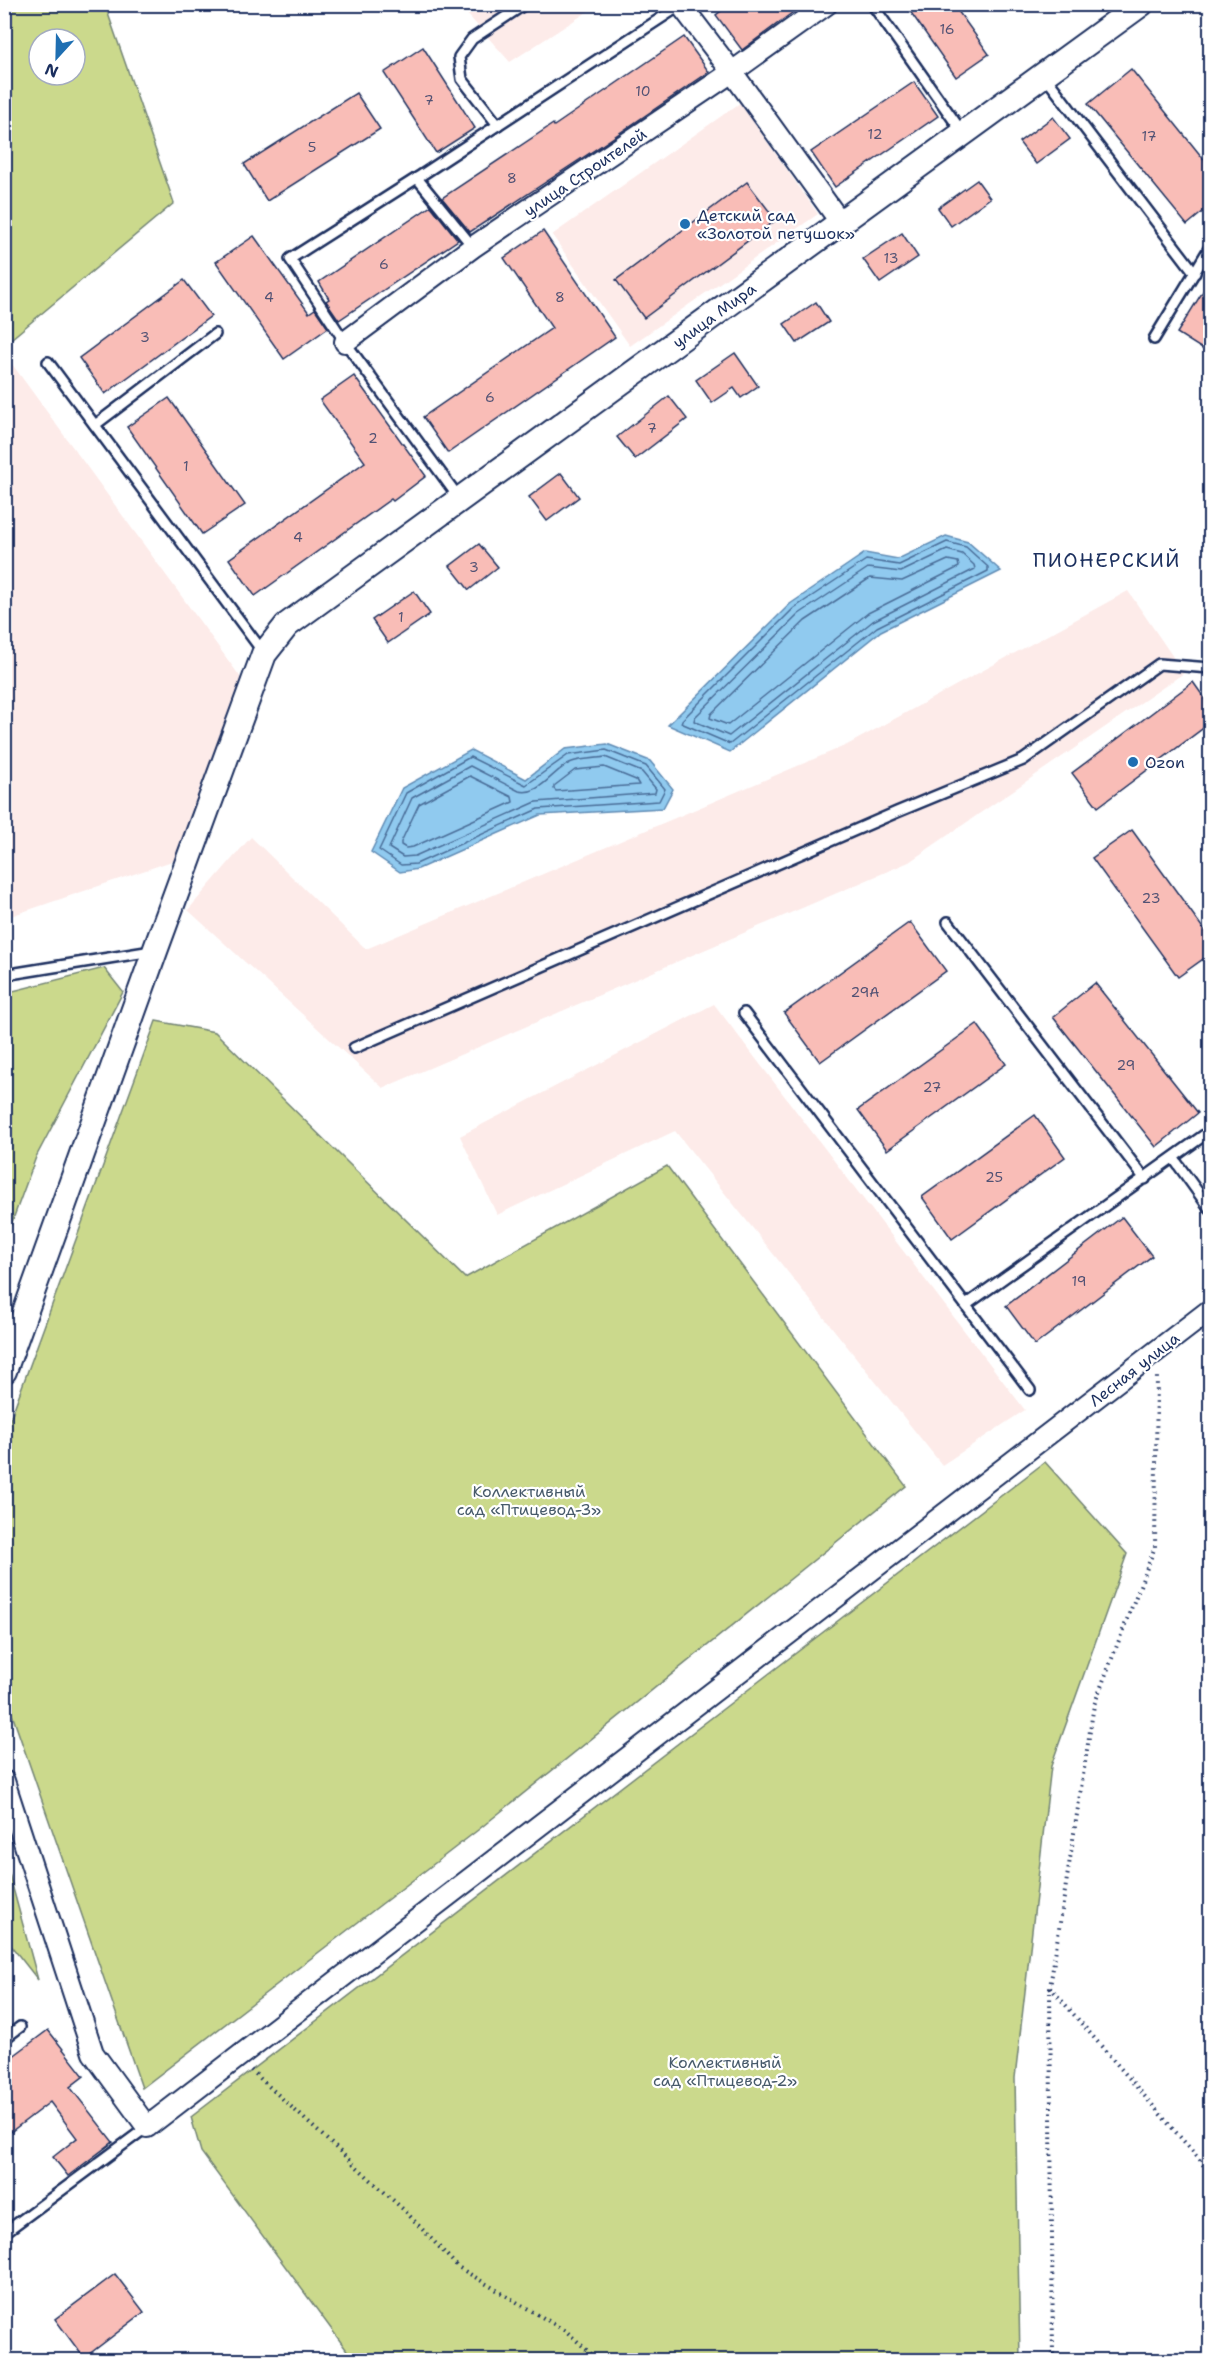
<svg xmlns="http://www.w3.org/2000/svg" width="1215" height="2365" font-family="'Shantell Sans',sans-serif">
	<style>
		.built { fill: #fdebe9 }
		.green { fill: #cbd98c; stroke: #738475; stroke-width: 1.5; fill-rule: evenodd }
		.water { fill: #90caef; stroke: #618cb5; stroke-width: 1.5 }
		.lines { fill: none; stroke-linecap: round; stroke-linejoin: round }
		.shore { stroke: #4a6d98; stroke-width: 1.5 }
		.building { fill: #f9bdb7; stroke: #1b2f5e; stroke-width: 1.5 }
		.service-casing { stroke: #1b2f5e; stroke-width: 14 }
		.minor-casing { stroke: #1b2f5e; stroke-width: 24 }
		.tertiary-casing { stroke: #1b2f5e; stroke-width: 28 }
		.path { stroke: #1b2f5e; stroke-width: 4; stroke-dasharray: 1.5 4.5; stroke-linecap: butt }
		.service { stroke: #fff; stroke-width: 9 }
		.minor { stroke: #fff; stroke-width: 20 }
		.tertiary { stroke: #fff; stroke-width: 24 }
		.poi-dot { fill: #1f6fb2; stroke: #fff; stroke-width: 2 }
		.labels { text-anchor: middle; stroke-width: 4.5; stroke-linejoin: round; paint-order: stroke }
		.number-label { font-size: 14px; fill: #525274 }
		.street-label { font-size: 16px; fill: #1b2f5e; stroke: #fff }
		.poi-label { font-size: 16px; fill: #1b2f5e; stroke: #fff; text-anchor: start }
		.park-label { font-size: 16px; fill: #475a6a; stroke: #fff }
		.quarter-label { font-size: 20px; letter-spacing: 1.5px; fill: #1b2f5e; stroke: #fff }
	</style>
	<rect width="100%" height="100%" fill="#fff"/>
	<filter id="ink" filterUnits="userSpaceOnUse"><feTurbulence type="fractalNoise" baseFrequency=".0167" numOctaves="2"/><feDisplacementMap in="SourceGraphic" scale="12" xChannelSelector="R" yChannelSelector="G"/><feConvolveMatrix kernelMatrix="1 2 1 2 8 2 1 2 1" color-interpolation-filters="sRGB"/></filter>
	<g filter="url(#ink)">
		<g class="built">
			<path d="M 459,5 L 598,5 L 510,62 Z"/>
			<path d="M 740,103 L 818,214 L 630,346 L 552,235 Z"/>
			<path d="M 4,353 L 244,682 L 175,860 L 5,918 Z"/>
			<path d="M 1128,591 L 1184,673 L 909,862 L 383,1088 L 188,910 L 251,837 L 366,949 L 847,745 Z"/>
			<path d="M 714,1004 L 1025,1410 L 942,1465 L 675,1131 L 497,1215 L 460,1136 Z"/>
		</g>
		<g class="green">
			<path d="M 5,4 L 105,5 L 174,203 L 5,344 ZM 39,39 L 75,39 L 75,75 L 39,75 Z"/>
			<path d="M 104,968 L 123,992 L 36,1157 L 5,1241 L 5,993 Z"/>
			<path d="M 156,1021 L 215,1032 L 465,1278 L 667,1166 L 906,1486 L 478,1830 L 142,2088 L 5,1694 L 4,1436 Z"/>
			<path d="M 1045,1462 L 1127,1554 L 1051,1766 L 1015,2078 L 1020,2360 L 445,2360 L 442,2356 L 435,2360 L 354,2360 L 201,2152 L 191,2117 Z"/>
			<path d="M 5,1859 L 38,1980 L 5,1938 Z"/>
		</g>
		<g class="water">
			<path d="M 946,536 L 968,542 L 1001,571 L 881,631 L 730,752 L 668,725 L 790,604 L 865,553 L 898,559 Z"/>
			<path d="M 607,744 L 650,761 L 673,789 L 663,808 L 540,815 L 418,869 L 400,872 L 371,852 L 402,788 L 471,750 L 526,779 L 565,749 Z"/>
		</g>
		<g class="lines">
			<g class="shore">
				<path d="M 947,542 L 966,547 L 988,567 L 988,571 L 877,627 L 730,744 L 681,723 L 682,720 L 794,608 L 866,560 L 899,565 Z"/>
				<path d="M 947,550 L 962,554 L 974,565 L 975,569 L 873,621 L 729,736 L 694,721 L 695,717 L 799,614 L 868,568 L 901,572 Z"/>
				<path d="M 948,560 L 958,562 L 959,567 L 868,613 L 728,725 L 710,718 L 711,714 L 805,621 L 870,578 L 902,581 Z"/>
				<path d="M 606,750 L 646,766 L 665,789 L 659,801 L 538,809 L 416,864 L 401,865 L 379,850 L 406,793 L 470,757 L 526,785 L 568,755 Z"/>
				<path d="M 605,757 L 642,772 L 656,789 L 655,793 L 536,802 L 415,856 L 403,857 L 389,848 L 412,798 L 470,766 L 519,791 C 540,797 554,768 572,762 C 581,758 595,759 605,757 Z"/>
				<path d="M 604,767 L 636,780 L 639,785 L 556,791 L 554,789 L 554,786 L 575,770 Z"/>
				<path d="M 470,776 L 512,797 L 513,802 L 413,847 L 406,848 L 401,845 L 401,842 L 419,804 Z"/>
			</g>
		</g>
		<g class="building">
			<path d="M 730,4 L 804,4 L 742,50 L 716,15 Z"/>
			<path d="M 905,4 L 953,4 L 989,54 L 956,77 Z"/>
			<path d="M 684,37 L 709,72 L 602,145 L 470,232 L 442,198 L 553,124 L 554,126 Z"/>
			<path d="M 423,47 L 475,128 L 436,153 L 384,73 Z"/>
			<path d="M 1131,69 L 1210,167 L 1210,206 L 1187,225 L 1088,104 Z"/>
			<path d="M 914,82 L 938,116 L 835,187 L 811,152 Z"/>
			<path d="M 356,93 L 380,129 L 267,201 L 244,164 Z"/>
			<path d="M 1053,117 L 1070,139 L 1036,164 L 1019,142 Z"/>
			<path d="M 977,180 L 990,198 L 951,226 L 938,208 Z"/>
			<path d="M 747,182 L 776,220 L 644,318 L 616,280 Z"/>
			<path d="M 431,206 L 458,240 L 339,320 L 326,301 L 329,299 L 319,282 Z"/>
			<path d="M 543,231 L 615,337 L 448,453 L 423,417 L 552,328 L 504,258 Z"/>
			<path d="M 902,233 L 918,257 L 880,283 L 863,259 Z"/>
			<path d="M 254,236 L 309,313 L 315,309 L 328,328 L 284,359 L 216,262 Z"/>
			<path d="M 184,280 L 211,316 L 105,394 L 79,358 Z"/>
			<path d="M 1210,280 L 1210,354 L 1177,333 Z"/>
			<path d="M 816,302 L 829,322 L 797,343 L 784,324 Z"/>
			<path d="M 735,353 L 758,386 L 741,398 L 734,388 L 712,403 L 696,380 Z"/>
			<path d="M 354,376 L 426,476 L 393,501 L 391,499 L 255,596 L 229,559 L 365,462 L 320,400 Z"/>
			<path d="M 669,396 L 687,419 L 635,459 L 617,437 Z"/>
			<path d="M 169,398 L 245,505 L 202,534 L 127,427 Z"/>
			<path d="M 561,473 L 579,497 L 547,521 L 529,497 Z"/>
			<path d="M 479,544 L 498,567 L 469,590 L 450,566 Z"/>
			<path d="M 414,591 L 430,614 L 388,643 L 372,620 Z"/>
			<path d="M 1193,682 L 1210,706 L 1210,723 L 1098,807 L 1072,773 Z"/>
			<path d="M 1132,830 L 1210,938 L 1210,954 L 1178,977 L 1092,858 Z"/>
			<path d="M 910,922 L 946,971 L 820,1062 L 784,1013 Z"/>
			<path d="M 1095,983 L 1198,1113 L 1156,1147 L 1053,1017 Z"/>
			<path d="M 977,1024 L 1006,1064 L 887,1150 L 858,1110 Z"/>
			<path d="M 1035,1115 L 1065,1157 L 952,1239 L 922,1197 Z"/>
			<path d="M 1122,1217 L 1152,1256 L 1035,1345 L 1006,1306 Z"/>
			<path d="M 48,2030 L 84,2076 L 70,2087 L 113,2142 L 68,2176 L 53,2157 L 77,2138 L 50,2102 L 4,2137 L 4,2063 Z"/>
			<path d="M 115,2274 L 144,2312 L 84,2358 L 55,2319 Z"/>
		</g>
		<g class="lines">
			<defs>
				<g id="service">
					<path d="M 872,4 L 962,132"/>
					<path d="M 1044,75 L 1195,273"/>
					<path d="M 498,125 L 462,79 L 459,57 L 472,39 L 525,4"/>
					<path d="M 417,178 L 473,247"/>
					<path d="M 1154,339 L 1210,247"/>
					<path d="M 48,362 L 263,652"/>
					<path d="M 95,425 L 215,334"/>
					<path d="M 459,498 L 345,342 L 290,259 L 417,178 L 681,5"/>
					<path d="M 948,922 L 1145,1179"/>
					<path d="M 4,975 L 152,951"/>
					<path d="M 744,1013 L 1030,1390"/>
					<path d="M 354,1048 L 897,812 L 1023,760 L 1159,664 L 1210,668"/>
					<path d="M 1174,1159 L 1210,1209"/>
					<path d="M 966,1305 L 1210,1131"/>
					<path d="M 4,2039 L 20,2027"/>
					<path d="M 4,2233 L 147,2127"/>
				</g>
				<g id="minor">
					<path d="M 681,5 L 732,72 L 841,223"/>
					<path d="M 345,342 L 473,247 L 732,72 L 827,4"/>
					<path d="M 4,1781 L 93,2053 L 147,2127 L 1210,1310"/>
				</g>
				<path id="tertiary" d="M 4,1371 L 155,951 L 264,654 L 287,625 L 1141,4"/>
			</defs>
			<use href="#service" class="service-casing"/>
			<use href="#minor" class="minor-casing"/>
			<use href="#tertiary" class="tertiary-casing"/>
			<g class="path">
				<path d="M 1050,1987 L 1200,2160 L 1210,2176"/>
				<path d="M 251,2070 L 406,2212 L 458,2267 L 567,2332 L 598,2360"/>
				<path d="M 1053,2360 L 1050,1987 L 1094,1705 L 1155,1547 L 1157,1374"/>
			</g>
			<use href="#service" class="service"/>
			<use href="#minor" class="minor"/>
			<use href="#tertiary" class="tertiary"/>
		</g>
	</g>
	<g class="poi-dot">
		<circle cx="685" cy="224" r="6"/>
		<circle cx="1133" cy="762" r="6"/>
	</g>
	<g class="labels">
		<g class="number-label">
			<text x="947" y="34">16</text>
			<text x="643" y="96">10</text>
			<text x="429" y="105">7</text>
			<text x="875" y="139">12</text>
			<text x="1149" y="141">17</text>
			<text x="312" y="152">5</text>
			<text x="512" y="183">8</text>
			<text x="891" y="263">13</text>
			<text x="384" y="269">6</text>
			<text x="269" y="302">4</text>
			<text x="560" y="302">8</text>
			<text x="145" y="342">3</text>
			<text x="490" y="402">6</text>
			<text x="652" y="433">7</text>
			<text x="373" y="443">2</text>
			<text x="186" y="471">1</text>
			<text x="298" y="542">4</text>
			<text x="474" y="572">3</text>
			<text x="401" y="622">1</text>
			<text x="1151" y="903">23</text>
			<text x="865" y="997">29А</text>
			<text x="1126" y="1070">29</text>
			<text x="932" y="1092">27</text>
			<text x="994" y="1182">25</text>
			<text x="1079" y="1286">19</text>
		</g>
		<g class="street-label">
			<text transform="translate(585 172) rotate(-34)" y="6">улица Строителей</text>
			<text transform="translate(714 315) rotate(-36)" y="6">улица Мира</text>
			<text transform="translate(1134 1369) rotate(-38)" y="6">Лесная улица</text>
		</g>
		<g class="poi-label">
			<text x="697" y="221">Детский сад<tspan x="697" dy="18">«Золотой петушок»</tspan></text>
			<text x="1145" y="768">Ozon</text>
		</g>
		<g class="park-label">
			<text x="529" y="1497">Коллективный<tspan x="529" dy="18">сад «Птицевод-3»</tspan></text>
			<text x="725" y="2068">Коллективный<tspan x="725" dy="18">сад «Птицевод-2»</tspan></text>
		</g>
		<g class="quarter-label">
			<text x="1107" y="567">ПИОНЕРСКИЙ</text>
		</g>
	</g>
	<rect width="1215" height="2365" fill="none" stroke="#fff" stroke-width="24"/>
	<rect x="12" y="12" width="1191" height="2341" fill="none" stroke="#1b2f5e" stroke-width="2" filter="url(#ink)"/>
	<g transform="translate(57 57) rotate(202)"><circle r="28" fill="#ffffff" stroke="#a4acbf" stroke-width="1.5"/>
	<path d="M0-4.5L10 22L0 15L-10 22Z" fill="#1f6fb2"/>
	<text y="-9" font-size="16" font-weight="bold" text-anchor="middle" fill="#1b2f5e">N</text>
	</g>
</svg>
